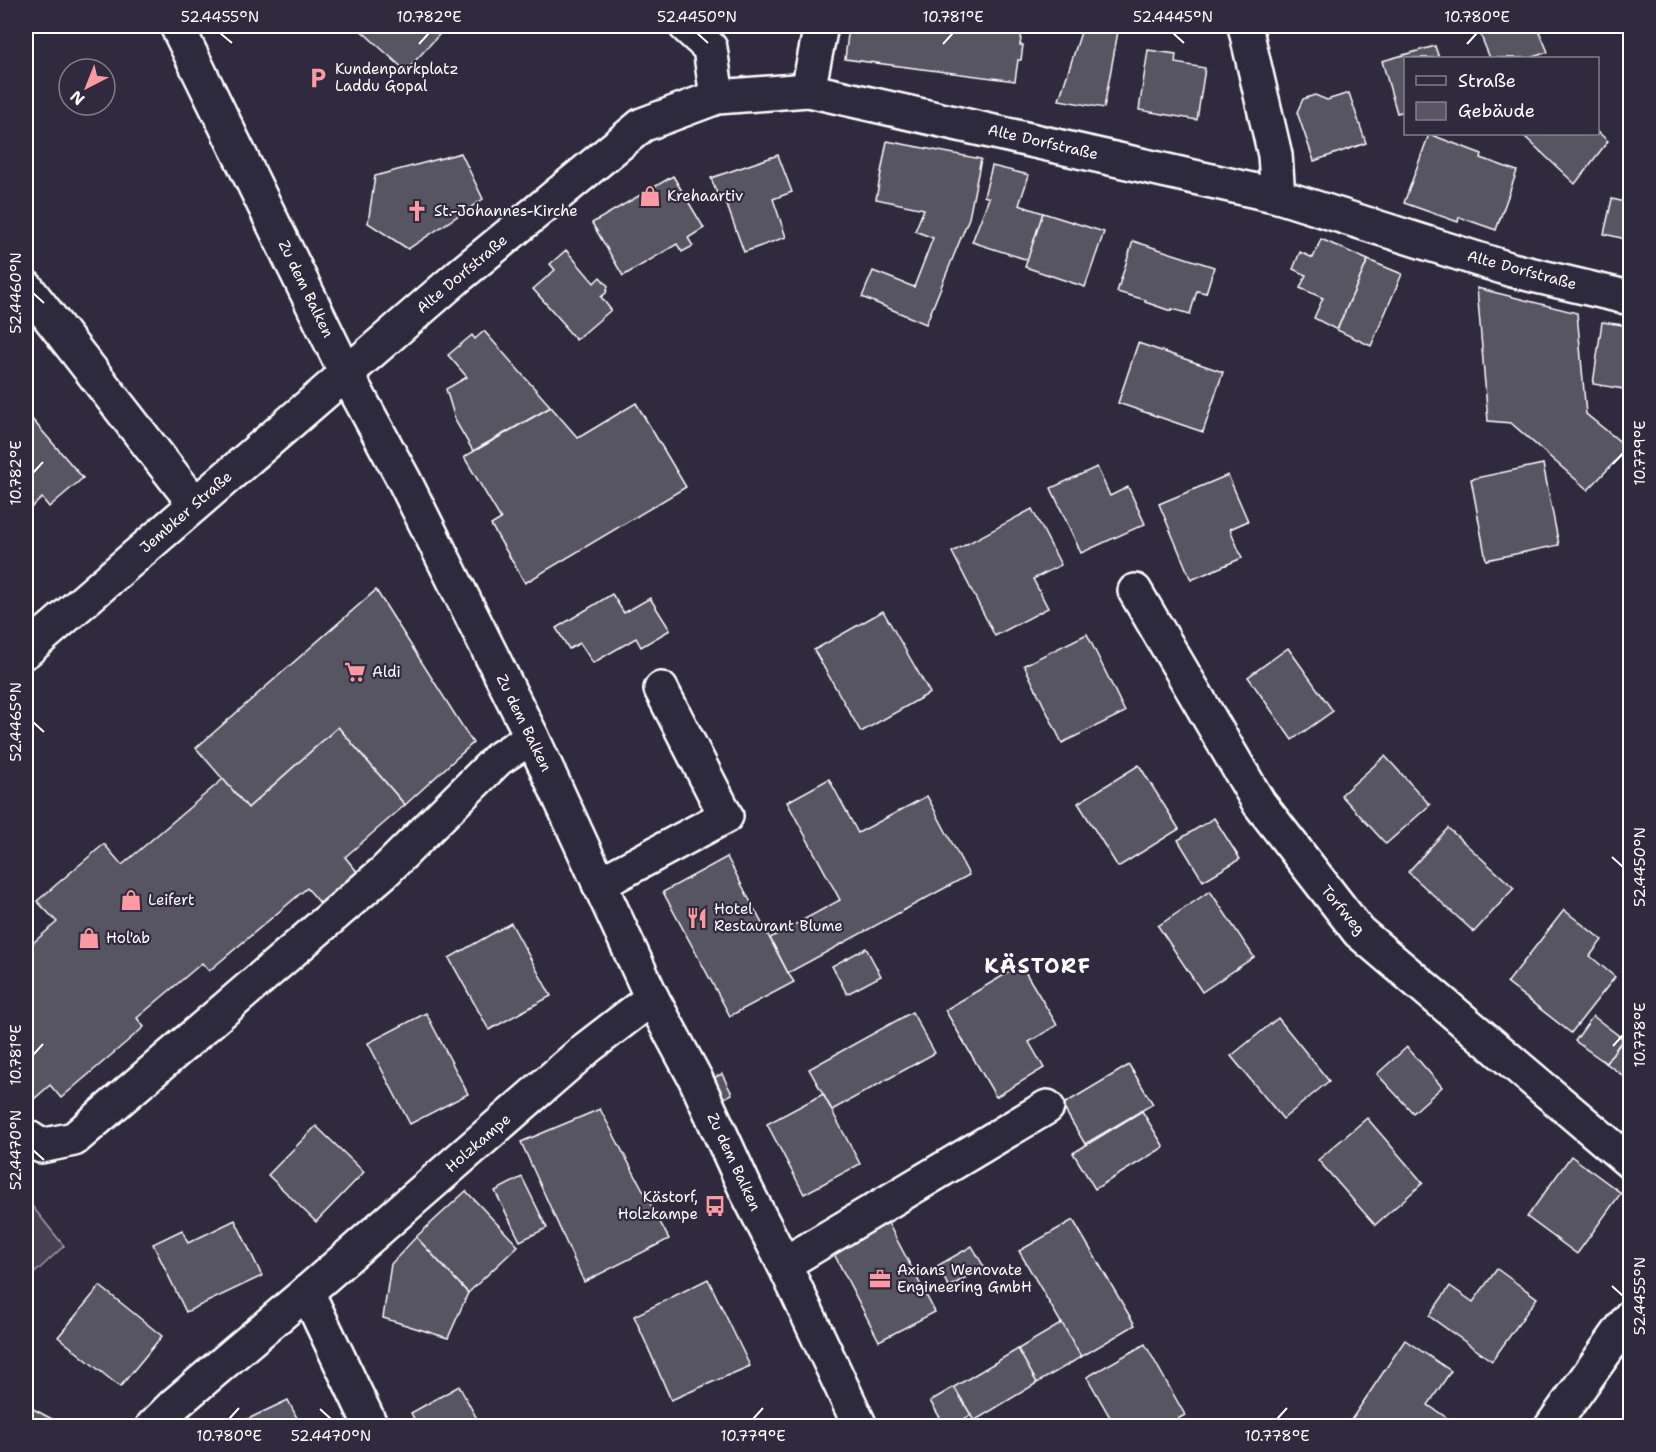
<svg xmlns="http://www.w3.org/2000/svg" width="1656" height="1452" font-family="'Shantell Sans',sans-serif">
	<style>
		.green { fill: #464152; stroke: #a2a0a8; stroke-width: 1.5 }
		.building { fill: #595564; stroke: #fff; stroke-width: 1.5 }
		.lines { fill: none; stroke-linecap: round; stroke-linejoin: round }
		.minor-casing { stroke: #fff; stroke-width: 38 }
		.minor { stroke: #2f2a3d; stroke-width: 33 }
		.ticks { fill: none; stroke: #fff; stroke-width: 2 }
		.labels { text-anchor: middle; stroke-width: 4.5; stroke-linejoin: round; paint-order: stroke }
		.poi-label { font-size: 15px; fill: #fff; stroke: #2f2a3d; text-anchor: start }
		.street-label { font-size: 15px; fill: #fff; stroke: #2f2a3d }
		.district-label { font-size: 21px; font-weight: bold; letter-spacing: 1.5px; fill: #fff; stroke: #2f2a3d }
		.neatline { fill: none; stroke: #fff; stroke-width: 2 }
		.ticks-label { font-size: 15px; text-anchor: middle; fill: #fff }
	</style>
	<rect width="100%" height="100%" fill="#2f2a3d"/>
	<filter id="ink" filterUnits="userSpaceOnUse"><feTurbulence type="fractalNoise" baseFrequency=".0167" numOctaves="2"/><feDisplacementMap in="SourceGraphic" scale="12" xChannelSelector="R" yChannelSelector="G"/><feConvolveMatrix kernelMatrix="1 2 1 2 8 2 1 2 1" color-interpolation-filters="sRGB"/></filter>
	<g filter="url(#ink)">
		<path class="green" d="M 28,1201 L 64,1246 L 26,1281 L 26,1203 Z"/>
		<g class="building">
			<path d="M 356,26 L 447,26 L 406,71 Z"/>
			<path d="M 849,26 L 1023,26 L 1020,45 L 1023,45 L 1021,60 L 1018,60 L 1015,81 L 845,59 Z"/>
			<path d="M 1083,26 L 1119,26 L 1104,108 L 1059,100 Z"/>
			<path d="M 1477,26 L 1537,26 L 1548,52 L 1530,58 L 1490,58 Z"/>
			<path d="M 1435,46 L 1439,58 L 1406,58 L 1406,111 L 1397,113 L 1382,61 Z"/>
			<path d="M 1148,50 L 1176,54 L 1175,63 L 1205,68 L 1197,120 L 1139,110 Z"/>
			<path d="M 1349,93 L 1366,143 L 1314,161 L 1297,112 L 1303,99 L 1315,95 L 1327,100 Z"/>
			<path d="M 1598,132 L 1608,141 L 1575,184 L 1522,134 L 1598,134 Z"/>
			<path d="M 1429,134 L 1482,154 L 1481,158 L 1517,171 L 1496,230 L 1459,217 L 1458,222 L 1404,203 Z"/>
			<path d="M 887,141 L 981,159 L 969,218 L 926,324 L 862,297 L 873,271 L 914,287 L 933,238 L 915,231 L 924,209 L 876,199 Z"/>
			<path d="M 461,153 L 483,199 L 408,249 L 368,223 L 375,176 Z"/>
			<path d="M 778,155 L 792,192 L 773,199 L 786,237 L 744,252 L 724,197 L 719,199 L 711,178 Z"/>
			<path d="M 992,166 L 1029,175 L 1019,205 L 1043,213 L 1028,260 L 972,242 L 989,198 L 984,196 Z"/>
			<path d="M 673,176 L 704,228 L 688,238 L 693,246 L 682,252 L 677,244 L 623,276 L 592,223 Z"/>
			<path d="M 1612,199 L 1630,203 L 1630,240 L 1604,234 Z"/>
			<path d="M 1043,213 L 1104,232 L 1085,287 L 1025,267 Z"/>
			<path d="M 1321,239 L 1368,260 L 1337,330 L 1314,318 L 1323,298 L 1300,288 L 1306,275 L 1293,269 L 1300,252 L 1313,258 Z"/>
			<path d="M 1133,241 L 1214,267 L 1206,293 L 1197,291 L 1190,314 L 1172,309 L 1171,311 L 1145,302 L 1146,300 L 1117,292 Z"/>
			<path d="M 566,250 L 594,283 L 600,277 L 608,286 L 606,293 L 601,297 L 611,310 L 576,340 L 564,326 L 565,325 L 533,289 L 555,270 L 550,264 Z"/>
			<path d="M 1368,260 L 1402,274 L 1371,346 L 1337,330 Z"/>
			<path d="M 1477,288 L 1577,313 L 1586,414 L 1628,448 L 1588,490 L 1511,423 L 1488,421 Z"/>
			<path d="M 1602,322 L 1630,326 L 1630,390 L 1593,384 Z"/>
			<path d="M 484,331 L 551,407 L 473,451 L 456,422 L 446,389 L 467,377 L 448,355 L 472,335 L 475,339 Z"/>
			<path d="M 1138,343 L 1223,372 L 1203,432 L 1118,403 Z"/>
			<path d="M 636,403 L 686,487 L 525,583 L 491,525 L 501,519 L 464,457 L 551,407 L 578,438 Z"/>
			<path d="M 31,418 L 83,478 L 49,507 L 42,498 L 26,512 L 26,422 Z"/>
			<path d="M 1543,464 L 1559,545 L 1486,560 L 1471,479 Z"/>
			<path d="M 1097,467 L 1110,496 L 1128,487 L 1145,524 L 1081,553 L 1051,488 Z"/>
			<path d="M 1228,475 L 1248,521 L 1230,529 L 1242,558 L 1191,580 L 1159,504 Z"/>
			<path d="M 1032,509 L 1061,565 L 1033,579 L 1048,608 L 995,636 L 952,552 Z"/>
			<path d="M 376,590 L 473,743 L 405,805 L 338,727 L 248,808 L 196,748 Z"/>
			<path d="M 612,594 L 624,613 L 650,598 L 670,630 L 641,647 L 636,638 L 593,663 L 580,643 L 569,649 L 556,628 Z"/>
			<path d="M 883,611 L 930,693 L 861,732 L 814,650 Z"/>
			<path d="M 1087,634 L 1125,712 L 1062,743 L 1024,665 Z"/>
			<path d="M 1288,648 L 1333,711 L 1292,740 L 1248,677 Z"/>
			<path d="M 338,727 L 405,805 L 345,857 L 364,880 L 328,912 L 307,888 L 209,971 L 202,963 L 137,1018 L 144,1027 L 61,1098 L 50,1085 L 26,1106 L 26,949 L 57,922 L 37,901 L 104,844 L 122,865 L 223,779 L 248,808 Z"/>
			<path d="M 1385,756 L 1430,805 L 1386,844 L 1341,795 Z"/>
			<path d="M 1139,765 L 1179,829 L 1118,867 L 1078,803 Z"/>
			<path d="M 829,779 L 858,833 L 927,796 L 969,875 L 788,973 L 770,938 L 840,900 L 787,802 Z"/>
			<path d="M 1214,818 L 1240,859 L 1203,881 L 1178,840 Z"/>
			<path d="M 1448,828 L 1514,888 L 1474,932 L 1408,872 Z"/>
			<path d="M 727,857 L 788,973 L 794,982 L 730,1016 L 663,892 Z"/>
			<path d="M 1210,891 L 1254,957 L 1202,992 L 1158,926 Z"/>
			<path d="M 1564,910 L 1602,940 L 1590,956 L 1615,977 L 1571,1033 L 1507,983 Z"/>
			<path d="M 511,923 L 551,996 L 489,1030 L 449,958 Z"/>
			<path d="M 866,948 L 881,976 L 847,994 L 832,966 Z"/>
			<path d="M 1021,965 L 1057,1025 L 1029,1042 L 1044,1068 L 996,1097 L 945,1010 Z"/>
			<path d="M 912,1012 L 935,1053 L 832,1110 L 809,1069 Z"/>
			<path d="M 426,1013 L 468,1094 L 410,1124 L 368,1043 Z"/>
			<path d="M 1593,1016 L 1623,1039 L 1606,1063 L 1575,1041 Z"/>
			<path d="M 1278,1018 L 1329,1081 L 1283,1119 L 1231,1056 Z"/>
			<path d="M 1630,1030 L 1630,1081 L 1606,1063 Z"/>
			<path d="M 1407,1047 L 1442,1087 L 1413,1113 L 1377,1074 Z"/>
			<path d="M 1129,1065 L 1153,1104 L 1085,1144 L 1062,1105 Z"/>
			<path d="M 722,1074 L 732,1094 L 723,1099 L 713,1078 Z"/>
			<path d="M 823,1094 L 860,1164 L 804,1194 L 767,1124 Z"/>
			<path d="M 600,1109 L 669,1239 L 584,1282 L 521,1142 Z"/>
			<path d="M 1142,1111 L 1164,1147 L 1095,1189 L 1073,1153 Z"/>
			<path d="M 1367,1118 L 1423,1183 L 1375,1225 L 1318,1160 Z"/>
			<path d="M 316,1126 L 364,1172 L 316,1222 L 268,1175 Z"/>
			<path d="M 1571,1156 L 1621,1193 L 1577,1254 L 1527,1217 Z"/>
			<path d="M 522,1177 L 547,1228 L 520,1241 L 495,1191 Z"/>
			<path d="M 466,1191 L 518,1246 L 468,1293 L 416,1237 Z"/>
			<path d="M 235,1220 L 262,1276 L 186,1312 L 153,1244 L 182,1230 L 188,1243 Z"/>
			<path d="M 1073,1220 L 1135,1325 L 1081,1357 L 1019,1251 Z"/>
			<path d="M 887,1221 L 935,1312 L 879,1341 L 832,1250 Z"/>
			<path d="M 416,1237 L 468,1293 L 448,1338 L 383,1318 L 391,1264 Z"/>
			<path d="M 972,1246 L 984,1267 L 949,1287 L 937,1266 Z"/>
			<path d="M 1497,1269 L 1537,1298 L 1492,1361 L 1429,1316 L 1450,1286 L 1473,1302 Z"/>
			<path d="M 708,1279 L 750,1366 L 671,1400 L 634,1316 Z"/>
			<path d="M 100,1286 L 162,1336 L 120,1387 L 58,1337 Z"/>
			<path d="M 1062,1323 L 1081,1357 L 1037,1383 L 1018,1349 Z"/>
			<path d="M 1405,1340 L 1451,1371 L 1428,1405 L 1459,1426 L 1347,1426 Z"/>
			<path d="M 1145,1344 L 1185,1415 L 1165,1426 L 1115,1426 L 1087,1377 Z"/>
			<path d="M 1018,1349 L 1037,1383 L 974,1421 L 954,1387 Z"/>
			<path d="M 459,1386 L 481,1426 L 418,1426 L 411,1413 Z"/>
			<path d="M 954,1387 L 971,1415 L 953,1426 L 945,1426 L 930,1401 Z"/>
			<path d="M 288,1400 L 301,1426 L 233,1426 Z"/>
			<path d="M 26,1405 L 63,1425 L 62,1426 L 26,1426 Z"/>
		</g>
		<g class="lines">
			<defs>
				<g id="minor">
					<path d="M 177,26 L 346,373 L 404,480 L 532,737 L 652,998 L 695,1078 L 747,1192 L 784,1264 L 860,1426"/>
					<path d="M 686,26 L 710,48 L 717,97"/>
					<path d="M 1245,26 L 1275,155 L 1278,196"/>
					<path d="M 808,90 L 821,26"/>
					<path d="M 26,287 L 195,504"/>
					<path d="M 1135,591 L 1259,803 L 1359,932 L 1630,1162"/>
					<path d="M 26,651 L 460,275 L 642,125 L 717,97 L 808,90 L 1278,196 L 1512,270 L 1630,298"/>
					<path d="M 599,884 L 726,816 L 661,689"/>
					<path d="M 26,1136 L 41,1146 L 74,1139 L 384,872 L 498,759 L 532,737"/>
					<path d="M 784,1264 L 1047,1107"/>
					<path d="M 307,1292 L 371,1426"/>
					<path d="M 153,1426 L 175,1404 L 307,1292 L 587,1048 L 652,998"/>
					<path d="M 1552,1426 L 1630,1317"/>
				</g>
			</defs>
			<use href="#minor" class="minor-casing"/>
			<use href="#minor" class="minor"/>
		</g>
	</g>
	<path class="ticks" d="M 220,33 L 232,43M 697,33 L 708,43M 1173,33 L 1184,43M 419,44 L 429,33M 943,44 L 953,33M 1467,44 L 1477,33M 33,293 L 44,303M 1613,464 L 1623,453M 33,473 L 43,462M 33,722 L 44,732M 1612,857 L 1623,867M 1613,1046 L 1623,1035M 33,1055 L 43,1044M 33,1150 L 44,1160M 1612,1286 L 1623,1296M 320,1409 L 331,1419M 229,1419 L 239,1408M 753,1419 L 763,1408M 1277,1419 L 1287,1408"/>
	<defs>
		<symbol id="parking-bare" viewBox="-9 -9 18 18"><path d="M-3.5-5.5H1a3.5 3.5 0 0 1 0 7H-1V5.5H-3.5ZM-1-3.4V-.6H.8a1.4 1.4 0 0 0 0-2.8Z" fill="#ff9aa2" stroke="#2f2a3d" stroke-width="2.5" paint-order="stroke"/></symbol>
		<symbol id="shop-bare" viewBox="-9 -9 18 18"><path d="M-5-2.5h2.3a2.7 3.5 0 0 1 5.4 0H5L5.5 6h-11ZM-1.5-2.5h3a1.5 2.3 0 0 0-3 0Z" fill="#ff9aa2" stroke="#2f2a3d" stroke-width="2.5" paint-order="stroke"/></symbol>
		<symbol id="church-bare" viewBox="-9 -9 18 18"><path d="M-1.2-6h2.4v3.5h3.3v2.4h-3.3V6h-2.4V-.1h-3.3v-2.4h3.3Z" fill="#ff9aa2" stroke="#2f2a3d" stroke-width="2.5" paint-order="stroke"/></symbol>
		<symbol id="supermarket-bare" viewBox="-9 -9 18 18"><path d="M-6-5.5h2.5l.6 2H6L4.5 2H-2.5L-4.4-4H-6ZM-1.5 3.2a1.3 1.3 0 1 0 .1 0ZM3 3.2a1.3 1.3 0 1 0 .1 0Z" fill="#ff9aa2" stroke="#2f2a3d" stroke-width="2.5" paint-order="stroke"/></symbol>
		<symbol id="restaurant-bare" viewBox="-9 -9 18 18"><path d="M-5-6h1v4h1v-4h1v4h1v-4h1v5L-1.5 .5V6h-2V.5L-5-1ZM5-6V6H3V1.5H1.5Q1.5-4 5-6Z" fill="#ff9aa2" stroke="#2f2a3d" stroke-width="2.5" paint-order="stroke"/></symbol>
		<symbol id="bus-bare" viewBox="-9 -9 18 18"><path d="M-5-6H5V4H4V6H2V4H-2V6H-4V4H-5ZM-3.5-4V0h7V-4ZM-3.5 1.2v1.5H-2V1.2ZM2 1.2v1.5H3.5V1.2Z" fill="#ff9aa2" stroke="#2f2a3d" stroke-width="2.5" paint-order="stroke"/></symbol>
		<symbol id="office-bare" viewBox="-9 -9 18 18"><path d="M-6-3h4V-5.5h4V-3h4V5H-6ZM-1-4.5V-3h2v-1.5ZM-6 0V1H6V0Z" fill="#ff9aa2" stroke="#2f2a3d" stroke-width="2.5" paint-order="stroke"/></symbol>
	</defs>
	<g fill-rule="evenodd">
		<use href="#parking-bare" x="303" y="63" width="30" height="30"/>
		<use href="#shop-bare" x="635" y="181" width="30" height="30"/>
		<use href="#church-bare" x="402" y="196" width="30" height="30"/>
		<use href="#supermarket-bare" x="340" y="657" width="30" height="30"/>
		<use href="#shop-bare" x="116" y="885" width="30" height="30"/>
		<use href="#restaurant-bare" x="682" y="903" width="30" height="30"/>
		<use href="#shop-bare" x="74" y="923" width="30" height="30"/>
		<use href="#bus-bare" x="700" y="1191" width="30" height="30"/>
		<use href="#office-bare" x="865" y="1264" width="30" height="30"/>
	</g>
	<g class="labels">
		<g class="poi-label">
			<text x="335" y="74">Kundenparkplatz<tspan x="335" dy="17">Laddu Gopal</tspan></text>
			<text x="667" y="201">Krehaartiv</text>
			<text x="434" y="216">St.-Johannes-Kirche</text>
			<text x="372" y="677">Aldi</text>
			<text x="148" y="905">Leifert</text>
			<text x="714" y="914">Hotel<tspan x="714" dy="17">Restaurant Blume</tspan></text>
			<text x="106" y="943">Hol'ab</text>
			<text x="698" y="1202" text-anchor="end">Kästorf,<tspan x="698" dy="17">Holzkampe</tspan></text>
			<text x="897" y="1275">Axians Wenovate<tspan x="897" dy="17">Engineering GmbH</tspan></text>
		</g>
		<g class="street-label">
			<text transform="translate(1043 142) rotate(13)" y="5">Alte Dorfstraße</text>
			<text transform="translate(1522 270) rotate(15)" y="5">Alte Dorfstraße</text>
			<text transform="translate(462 274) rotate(-40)" y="5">Alte Dorfstraße</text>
			<text transform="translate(306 289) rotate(64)" y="5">Zu dem Balken</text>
			<text transform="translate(186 512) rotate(-41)" y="5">Jembker Straße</text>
			<text transform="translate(524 723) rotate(64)" y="5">Zu dem Balken</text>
			<text transform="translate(1343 910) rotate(50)" y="5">Torfweg</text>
			<text transform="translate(478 1143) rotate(-41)" y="5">Holzkampe</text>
			<text transform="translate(734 1162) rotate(65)" y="5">Zu dem Balken</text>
		</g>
		<g class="district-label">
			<text x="1038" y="973">KÄSTORF</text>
		</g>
	</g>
	<rect width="1656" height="1452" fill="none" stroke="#2f2a3d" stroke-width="66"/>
	<rect x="1404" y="57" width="195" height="78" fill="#2f2a3d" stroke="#827f8b" stroke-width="1.5"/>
	<rect x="1416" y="76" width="30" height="9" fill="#2f2a3d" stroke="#827f8b" stroke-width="1.5"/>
	<text x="1458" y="87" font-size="18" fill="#ffffff">Straße</text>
	<rect x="1416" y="102" width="30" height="18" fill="#595564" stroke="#827f8b" stroke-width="1.5"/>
	<text x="1458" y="117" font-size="18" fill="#ffffff">Gebäude</text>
	<g transform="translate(87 87) rotate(222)"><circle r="28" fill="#2f2a3d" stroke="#827f8b" stroke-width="1.5"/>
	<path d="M0-4.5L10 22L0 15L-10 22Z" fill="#ff9aa2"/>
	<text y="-9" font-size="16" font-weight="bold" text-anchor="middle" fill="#ffffff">N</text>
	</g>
	<rect x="33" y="33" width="1590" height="1386" class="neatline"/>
	<g class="ticks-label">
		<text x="220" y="22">52.4455°N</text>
		<text x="429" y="22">10.782°E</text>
		<text x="697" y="22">52.4450°N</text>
		<text x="953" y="22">10.781°E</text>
		<text x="1173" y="22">52.4445°N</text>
		<text x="1477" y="22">10.780°E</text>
		<text transform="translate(16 293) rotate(-90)" y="5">52.4460°N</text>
		<text transform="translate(1640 453) rotate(-90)" y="5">10.779°E</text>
		<text transform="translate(16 473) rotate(-90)" y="5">10.782°E</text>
		<text transform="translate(16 722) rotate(-90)" y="5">52.4465°N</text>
		<text transform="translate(1640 867) rotate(-90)" y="5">52.4450°N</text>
		<text transform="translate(1640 1035) rotate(-90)" y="5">10.778°E</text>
		<text transform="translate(16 1055) rotate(-90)" y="5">10.781°E</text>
		<text transform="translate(16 1150) rotate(-90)" y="5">52.4470°N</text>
		<text transform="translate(1640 1296) rotate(-90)" y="5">52.4455°N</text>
		<text x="229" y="1441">10.780°E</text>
		<text x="331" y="1441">52.4470°N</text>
		<text x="753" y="1441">10.779°E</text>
		<text x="1277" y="1441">10.778°E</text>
	</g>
</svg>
